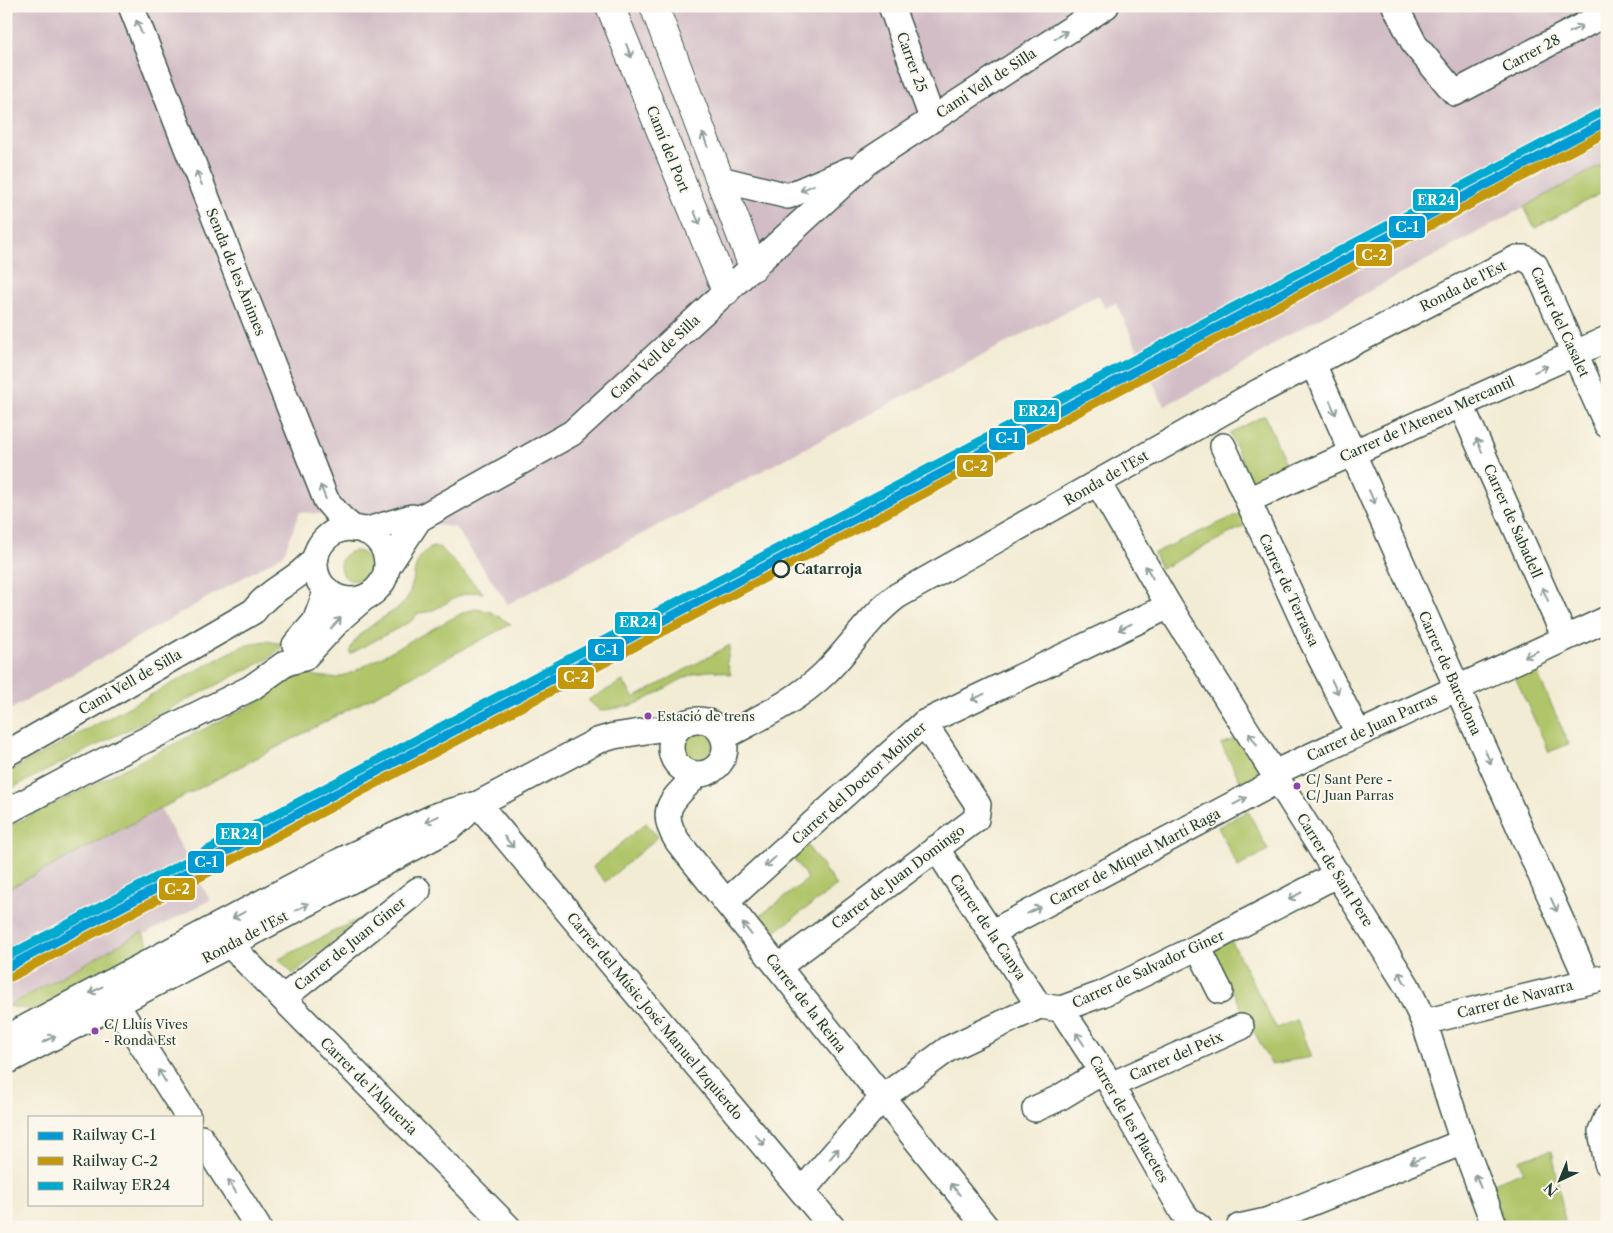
<svg xmlns="http://www.w3.org/2000/svg" width="1613" height="1233" font-family="'Libre Caslon Text',serif">
	<style>
		.industrial { fill: #d2bdc6 }
		.green { fill: #b0c569; stroke: #68814e }
		.lines { fill: none; stroke-linecap: round; stroke-linejoin: round }
		.street-casing { stroke: #3f574c; stroke-width: 28 }
		.secondary-casing { stroke: #3f574c; stroke-width: 30 }
		.street { stroke: #fff; stroke-width: 25 }
		.secondary { stroke: #fff; stroke-width: 28 }
		.rail-1-casing { stroke: #fbf7ec; stroke-width: 12 }
		.rail-2-casing { stroke: #fbf7ec; stroke-width: 12 }
		.rail-3-casing { stroke: #fbf7ec; stroke-width: 12 }
		.rail-1 { stroke: #009ad5; stroke-width: 9 }
		.rail-2 { stroke: #c3980d; stroke-width: 9 }
		.rail-3 { stroke: #00a9ce; stroke-width: 9 }
		.oneway { stroke: #8f9e9a }
		.stop-dot { fill: #fbf7ec; stroke: #1f3d34; stroke-width: 2.5 }
		.bus-dot { fill: #8e44ad; stroke: #fbf7ec; stroke-width: 2 }
		.labels { text-anchor: middle; stroke-width: 4; stroke-linejoin: round; paint-order: stroke }
		.bus-label { font-size: 13px; fill: #1f3d34; stroke: #fbf7ec; text-anchor: start }
		.street-label { font-size: 14px; fill: #1f3d34; stroke: #fbf7ec }
		.stop-label { font-size: 14px; font-weight: bold; fill: #1f3d34; stroke: #fbf7ec; text-anchor: start }
		.line-badge { stroke: #fbf7ec; stroke-width: 2 }
		.badge-label { font-size: 14px; text-anchor: middle; font-weight: bold; fill: #fff }
	</style>
	<rect width="100%" height="100%" fill="#fbf7ec"/>
	<filter id="ink" filterUnits="userSpaceOnUse"><feTurbulence type="fractalNoise" baseFrequency=".02" numOctaves="2"/><feDisplacementMap in="SourceGraphic" scale="10" xChannelSelector="R" yChannelSelector="G"/><feConvolveMatrix kernelMatrix="1 2 1 2 8 2 1 2 1" color-interpolation-filters="sRGB"/></filter>
	<filter id="wash" filterUnits="userSpaceOnUse"><feTurbulence type="fractalNoise" baseFrequency=".0096" numOctaves="4" result="noise"/><feDisplacementMap in="SourceGraphic" scale="20" xChannelSelector="R" yChannelSelector="G"/><feGaussianBlur stdDeviation="1.12" result="paint"/><feColorMatrix in="noise" values="0 0 0 0 0 0 0 0 0 0 0 0 0 0 0 0 0 1.4 0 .05"/><feComposite in="paint" operator="in"/></filter>
	<g filter="url(#wash)">
		<rect width="100%" height="100%" fill="#f3ecd5"/>
		<g class="industrial">
			<path d="M 6,6 L 1607,6 L 1607,162 L 1281,339 L 1243,365 L 1164,406 L 1116,303 L 1105,308 L 1098,295 L 508,604 L 455,527 L 300,512 L 283,555 L 6,712 Z"/>
			<path d="M 159,806 L 210,900 L 6,1007 L 6,886 Z"/>
		</g>
		<g class="green">
			<path d="M 1607,162 L 1607,190 L 1535,228 L 1524,207 Z"/>
			<path d="M 1265,415 L 1287,466 L 1251,482 L 1230,433 Z"/>
			<path d="M 1243,512 L 1248,524 L 1161,569 L 1154,553 Z"/>
			<path d="M 433,547 L 441,548 L 483,593 C 453,589 443,613 418,613 L 413,620 L 350,654 C 349,636 386,616 400,607 C 403,603 407,599 409,594 C 417,576 411,556 433,547 Z"/>
			<circle cx="355" cy="566" r="15"/>
			<path d="M 475,609 L 489,611 L 511,624 L 6,890 L 6,828 L 250,706 L 306,671 L 315,676 L 337,678 L 353,672 L 462,613 Z"/>
			<path d="M 265,641 L 285,644 L 268,659 L 6,791 L 6,773 L 240,647 Z"/>
			<path d="M 730,645 L 727,662 L 731,675 C 697,660 669,690 638,703 C 626,708 613,708 600,711 L 588,700 L 623,681 L 634,698 Z"/>
			<path d="M 1535,668 L 1569,744 L 1549,752 L 1515,677 Z"/>
			<circle cx="701" cy="747" r="18"/>
			<path d="M 1240,737 L 1264,774 L 1242,785 L 1221,744 Z"/>
			<path d="M 1248,811 L 1268,850 L 1238,867 L 1218,827 Z"/>
			<path d="M 646,823 L 658,837 L 605,882 L 593,867 Z"/>
			<path d="M 806,844 L 837,886 L 769,936 L 756,919 L 808,879 L 792,856 Z"/>
			<path d="M 364,916 L 293,974 L 279,959 Z"/>
			<path d="M 142,932 L 153,952 L 40,1011 L 8,1006 Z"/>
			<path d="M 1231,940 L 1276,1028 L 1297,1020 L 1311,1057 L 1271,1064 L 1211,950 Z"/>
			<path d="M 1552,1150 L 1566,1227 L 1502,1227 L 1487,1185 L 1524,1171 L 1519,1160 Z"/>
		</g>
	</g>
	<g filter="url(#ink)">
		<g class="lines">
			<defs>
				<g id="street">
					<path d="M 131,6 L 326,500 L 341,518 L 354,529"/>
					<path d="M 891,6 L 932,118"/>
					<path d="M 1395,6 L 1415,45 L 1455,93 L 1607,13"/>
					<path d="M 720,179 L 788,196 L 849,170"/>
					<path d="M 1313,364 L 1588,981"/>
					<path d="M 1461,405 L 1565,638"/>
					<path d="M 1223,446 L 1313,643 L 1358,733"/>
					<path d="M 1098,483 L 1169,606 L 1407,986 L 1424,1022 L 1463,1142 L 1495,1227"/>
					<path d="M 1248,500 L 1607,339"/>
					<circle cx="351" cy="564" r="36"/>
					<path d="M 364,531 L 412,517 L 419,519"/>
					<path d="M 388,566 L 419,519 L 572,433 L 867,162 L 1106,6"/>
					<path d="M 295,645 L 315,622 L 327,590"/>
					<circle cx="698" cy="747" r="27"/>
					<path d="M 724,737 C 759,718 795,702 824,674 C 850,649 868,618 897,596 L 1260,391 L 1517,258 L 1525,258 L 1535,265 L 1607,425"/>
					<path d="M 6,754 L 254,611 C 270,588 298,581 316,557"/>
					<path d="M 1274,773 L 1607,619"/>
					<path d="M 698,774 C 674,799 656,808 678,842 L 986,1227"/>
					<path d="M 478,804 L 832,1227"/>
					<path d="M 6,812 L 83,771 L 251,688 L 286,663 L 304,658 L 342,617 L 364,598"/>
					<path d="M 936,848 L 1039,1006"/>
					<path d="M 726,902 L 924,723 L 1169,606"/>
					<path d="M 991,933 L 1279,780"/>
					<path d="M 230,945 L 508,1227"/>
					<path d="M 1198,947 L 1220,991"/>
					<path d="M 778,967 L 976,819 L 978,805 L 924,723"/>
					<path d="M 283,998 L 418,890"/>
					<path d="M 116,1004 L 188,1117"/>
					<path d="M 1061,1009 L 1111,1085 L 1182,1211 L 1188,1219 L 1199,1227"/>
					<path d="M 1424,1022 L 1607,977"/>
					<path d="M 6,1038 L 342,860 L 438,815 L 478,804 L 597,741 L 614,736 L 679,726"/>
					<path d="M 6,1062 L 449,829 L 464,816"/>
					<path d="M 1111,1085 L 1241,1027"/>
					<path d="M 1035,1109 L 1057,1099 L 1102,1072"/>
					<path d="M 1607,1117 L 1601,1131 L 1607,1163"/>
					<path d="M 201,1138 L 258,1227"/>
					<path d="M 802,1191 L 882,1098 L 948,1049 L 1039,1006 L 1061,1009 L 1102,994 L 1198,947 L 1338,874"/>
					<path d="M 1239,1227 L 1266,1221 L 1463,1142"/>
				</g>
				<g id="secondary">
					<path d="M 610,6 L 726,291"/>
					<path d="M 654,6 L 753,267"/>
				</g>
			</defs>
			<use href="#street" class="street-casing"/>
			<use href="#secondary" class="secondary-casing"/>
			<use href="#street" class="street"/>
			<use href="#secondary" class="secondary"/>
			<defs>
				<path id="rail-1" d="M 6,968 L 1607,121"/>
				<path id="rail-2" d="M 11,977 L 1607,132"/>
				<path id="rail-3" d="M 6,957 L 1602,112"/>
			</defs>
			<use href="#rail-1" class="rail-1-casing"/>
			<use href="#rail-2" class="rail-2-casing"/>
			<use href="#rail-3" class="rail-3-casing"/>
			<use href="#rail-1" class="rail-1"/>
			<use href="#rail-2" class="rail-2"/>
			<use href="#rail-3" class="rail-3"/>
		</g>
		<defs><path id="oneway-shaft" d="M-6 0H5M1.5-3L5.5 0L1.5 3" fill="none" stroke-width="1.6" stroke-linecap="round" stroke-linejoin="round" transform="scale(1.25)"/></defs>
		<g class="oneway">
			<use href="#oneway-shaft" transform="translate(139 27) rotate(-112)"/>
			<use href="#oneway-shaft" transform="translate(1576 29) rotate(-28)"/>
			<use href="#oneway-shaft" transform="translate(1061 35) rotate(-33)"/>
			<use href="#oneway-shaft" transform="translate(629 51) rotate(68)"/>
			<use href="#oneway-shaft" transform="translate(705 140) rotate(-111)"/>
			<use href="#oneway-shaft" transform="translate(199 178) rotate(-112)"/>
			<use href="#oneway-shaft" transform="translate(807 188) rotate(156)"/>
			<use href="#oneway-shaft" transform="translate(697 218) rotate(68)"/>
			<use href="#oneway-shaft" transform="translate(1541 369) rotate(-24)"/>
			<use href="#oneway-shaft" transform="translate(1333 408) rotate(66)"/>
			<use href="#oneway-shaft" transform="translate(1479 445) rotate(-114)"/>
			<use href="#oneway-shaft" transform="translate(323 492) rotate(-112)"/>
			<use href="#oneway-shaft" transform="translate(1372 497) rotate(66)"/>
			<use href="#oneway-shaft" transform="translate(1149 572) rotate(-120)"/>
			<use href="#oneway-shaft" transform="translate(1545 594) rotate(-114)"/>
			<use href="#oneway-shaft" transform="translate(336 623) rotate(-47)"/>
			<use href="#oneway-shaft" transform="translate(1125 627) rotate(154)"/>
			<use href="#oneway-shaft" transform="translate(1531 654) rotate(155)"/>
			<use href="#oneway-shaft" transform="translate(1335 687) rotate(64)"/>
			<use href="#oneway-shaft" transform="translate(978 697) rotate(154)"/>
			<use href="#oneway-shaft" transform="translate(1253 739) rotate(-122)"/>
			<use href="#oneway-shaft" transform="translate(1488 757) rotate(66)"/>
			<use href="#oneway-shaft" transform="translate(1240 801) rotate(-28)"/>
			<use href="#oneway-shaft" transform="translate(432 819) rotate(156)"/>
			<use href="#oneway-shaft" transform="translate(509 842) rotate(50)"/>
			<use href="#oneway-shaft" transform="translate(770 862) rotate(138)"/>
			<use href="#oneway-shaft" transform="translate(1295 896) rotate(152)"/>
			<use href="#oneway-shaft" transform="translate(1554 905) rotate(66)"/>
			<use href="#oneway-shaft" transform="translate(302 907) rotate(-28)"/>
			<use href="#oneway-shaft" transform="translate(1034 910) rotate(-28)"/>
			<use href="#oneway-shaft" transform="translate(239 915) rotate(152)"/>
			<use href="#oneway-shaft" transform="translate(747 929) rotate(-128)"/>
			<use href="#oneway-shaft" transform="translate(1402 978) rotate(-121)"/>
			<use href="#oneway-shaft" transform="translate(96 990) rotate(152)"/>
			<use href="#oneway-shaft" transform="translate(49 1039) rotate(-28)"/>
			<use href="#oneway-shaft" transform="translate(1080 1039) rotate(-123)"/>
			<use href="#oneway-shaft" transform="translate(162 1076) rotate(-122)"/>
			<use href="#oneway-shaft" transform="translate(760 1140) rotate(50)"/>
			<use href="#oneway-shaft" transform="translate(834 1154) rotate(-50)"/>
			<use href="#oneway-shaft" transform="translate(1417 1160) rotate(159)"/>
			<use href="#oneway-shaft" transform="translate(1478 1181) rotate(-111)"/>
			<use href="#oneway-shaft" transform="translate(232 1186) rotate(-122)"/>
			<use href="#oneway-shaft" transform="translate(955 1189) rotate(-129)"/>
		</g>
	</g>
	<circle class="stop-dot" cx="781" cy="569" r="8"/>
	<g class="bus-dot">
		<circle cx="648" cy="716" r="4.5"/>
		<circle cx="1297" cy="786" r="4.5"/>
		<circle cx="95" cy="1031" r="4.5"/>
	</g>
	<g class="labels">
		<g class="bus-label">
			<text x="657" y="721">Estació de trens</text>
			<text x="1306" y="784">C/ Sant Pere -<tspan x="1306" dy="16">C/ Juan Parras</tspan></text>
			<text x="104" y="1029">C/ Lluís Vives<tspan x="104" dy="16">- Ronda Est</tspan></text>
		</g>
		<g class="street-label">
			<text transform="translate(1531 53) rotate(-28)" y="5">Carrer 28</text>
			<text transform="translate(912 62) rotate(70)" y="5">Carrer 25</text>
			<text transform="translate(986 83) rotate(-33)" y="5">Camí Vell de Silla</text>
			<text transform="translate(668 149) rotate(68)" y="5">Camí del Port</text>
			<text transform="translate(236 272) rotate(68)" y="5">Senda de les Ànimes</text>
			<text transform="translate(1463 286) rotate(-27)" y="5">Ronda de l'Est</text>
			<text transform="translate(1560 322) rotate(65)" y="5">Carrer del Casalet</text>
			<text transform="translate(655 357) rotate(-43)" y="5">Camí Vell de Silla</text>
			<text transform="translate(1427 419) rotate(-24)" y="5">Carrer de l'Ateneu Mercantil</text>
			<text transform="translate(1106 478) rotate(-30)" y="5">Ronda de l'Est</text>
			<text transform="translate(1513 521) rotate(66)" y="5">Carrer de Sabadell</text>
			<text transform="translate(1289 590) rotate(65)" y="5">Carrer de Terrassa</text>
			<text transform="translate(1450 673) rotate(66)" y="5">Carrer de Barcelona</text>
			<text transform="translate(130 682) rotate(-30)" y="5">Camí Vell de Silla</text>
			<text transform="translate(1372 727) rotate(-25)" y="5">Carrer de Juan Parras</text>
			<text transform="translate(859 783) rotate(-42)" y="5">Carrer del Doctor Moliner</text>
			<text transform="translate(1135 857) rotate(-28)" y="5">Carrer de Miquel Martí Raga</text>
			<text transform="translate(1335 870) rotate(58)" y="5">Carrer de Sant Pere</text>
			<text transform="translate(898 877) rotate(-37)" y="5">Carrer de Juan Domingo</text>
			<text transform="translate(988 927) rotate(56)" y="5">Carrer de la Canya</text>
			<text transform="translate(245 937) rotate(-28)" y="5">Ronda de l'Est</text>
			<text transform="translate(350 944) rotate(-39)" y="5">Carrer de Juan Giner</text>
			<text transform="translate(1148 969) rotate(-25)" y="5">Carrer de Salvador Giner</text>
			<text transform="translate(1515 999) rotate(-14)" y="5">Carrer de Navarra</text>
			<text transform="translate(806 1003) rotate(52)" y="5">Carrer de la Reina</text>
			<text transform="translate(655 1016) rotate(50)" y="5">Carrer del Músic José Manuel Izquierdo</text>
			<text transform="translate(1176 1056) rotate(-24)" y="5">Carrer del Peix</text>
			<text transform="translate(369 1086) rotate(45)" y="5">Carrer de l'Alqueria</text>
			<text transform="translate(1129 1119) rotate(60)" y="5">Carrer de les Placetes</text>
		</g>
		<g class="stop-label">
			<text x="794" y="574">Catarroja</text>
		</g>
	</g>
	<g class="line-badge">
		<rect x="1412" y="188" width="47" height="24" rx="5" fill="#00a9ce"/>
		<rect x="1388" y="215" width="38" height="24" rx="5" fill="#009ad5"/>
		<rect x="1355" y="243" width="38" height="24" rx="5" fill="#c3980d"/>
		<rect x="1013" y="399" width="47" height="24" rx="5" fill="#00a9ce"/>
		<rect x="988" y="427" width="38" height="24" rx="5" fill="#009ad5"/>
		<rect x="956" y="454" width="38" height="24" rx="5" fill="#c3980d"/>
		<rect x="614" y="611" width="47" height="24" rx="5" fill="#00a9ce"/>
		<rect x="587" y="638" width="38" height="24" rx="5" fill="#009ad5"/>
		<rect x="557" y="666" width="38" height="24" rx="5" fill="#c3980d"/>
		<rect x="215" y="822" width="47" height="24" rx="5" fill="#00a9ce"/>
		<rect x="187" y="850" width="38" height="24" rx="5" fill="#009ad5"/>
		<rect x="158" y="877" width="38" height="24" rx="5" fill="#c3980d"/>
	</g>
	<g class="badge-label">
		<text x="1436" y="205">ER24</text>
		<text x="1407" y="232">C-1</text>
		<text x="1374" y="260">C-2</text>
		<text x="1037" y="416">ER24</text>
		<text x="1007" y="443">C-1</text>
		<text x="975" y="471">C-2</text>
		<text x="638" y="627">ER24</text>
		<text x="606" y="655">C-1</text>
		<text x="576" y="682">C-2</text>
		<text x="239" y="839">ER24</text>
		<text x="206" y="867">C-1</text>
		<text x="177" y="894">C-2</text>
	</g>
	<rect width="1613" height="1233" fill="none" stroke="#fbf7ec" stroke-width="25"/>
	<rect x="28" y="1116" width="175" height="90" fill="#fbf7ec" stroke="#a3ada2"/>
	<rect x="38" y="1132" width="25" height="8" fill="#009ad5" stroke="#a3ada2"/>
	<text x="72" y="1140" font-size="15" fill="#1f3d34">Railway C-1</text>
	<rect x="38" y="1157" width="25" height="8" fill="#c3980d" stroke="#a3ada2"/>
	<text x="72" y="1166" font-size="15" fill="#1f3d34">Railway C-2</text>
	<rect x="38" y="1182" width="25" height="8" fill="#00a9ce" stroke="#a3ada2"/>
	<text x="72" y="1190" font-size="15" fill="#1f3d34">Railway ER24</text>
	<g transform="translate(1560 1180) rotate(224)" stroke="#fbf7ec" stroke-width="4" paint-order="stroke">
	<path d="M0-4L9 19L0 12L-9 19Z" fill="#1f3d34"/>
	<text y="-8" font-size="14" font-weight="bold" text-anchor="middle" fill="#1f3d34">N</text>
	</g>
</svg>
